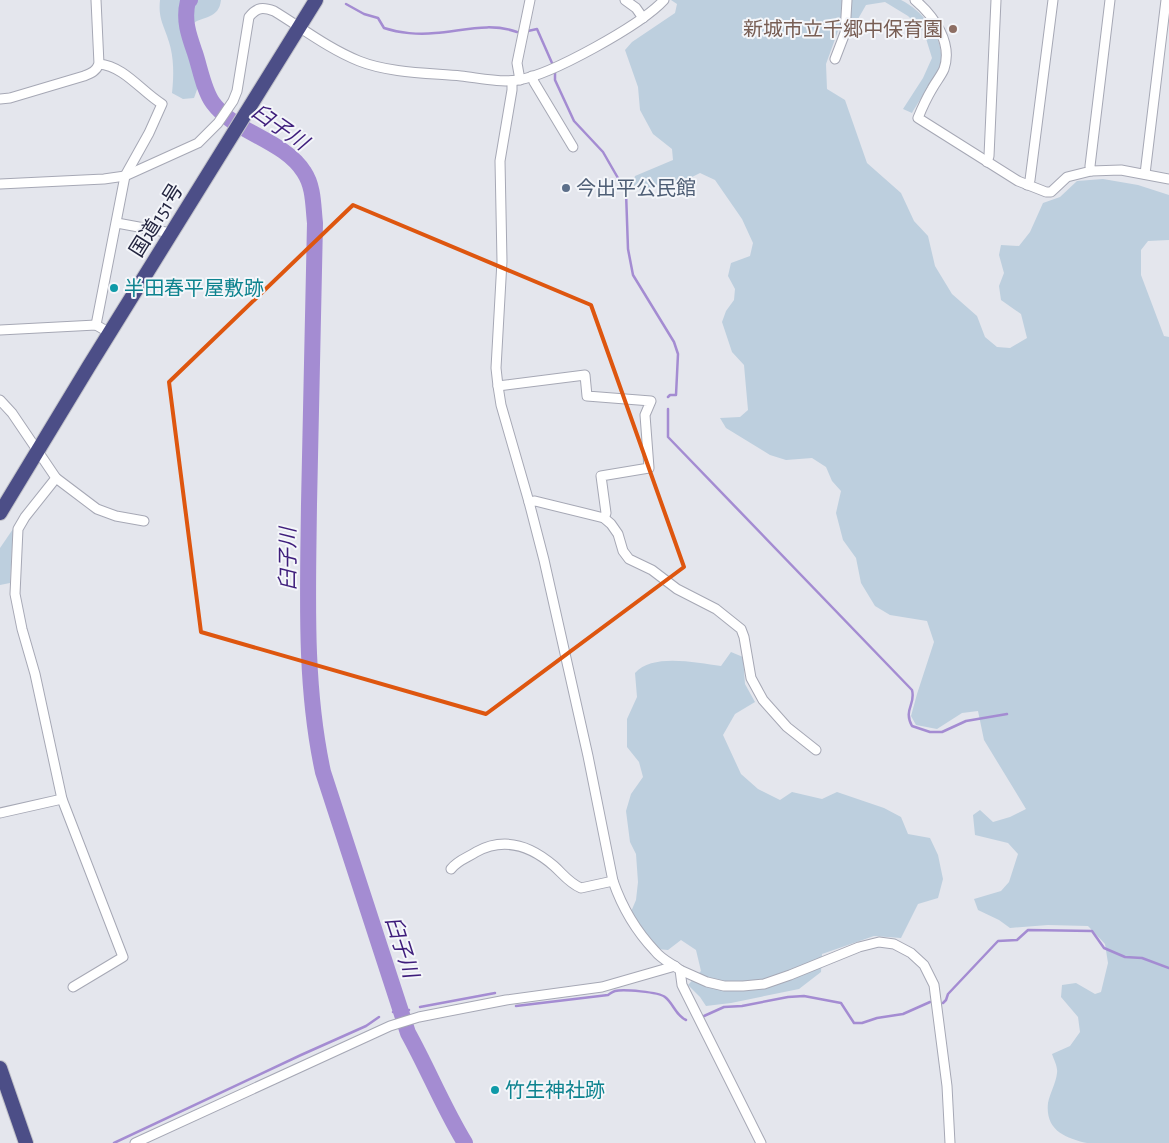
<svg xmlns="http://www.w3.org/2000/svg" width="1169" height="1143" font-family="'Alegreya Sans','Noto Sans JP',sans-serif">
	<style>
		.green { fill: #bdcfde }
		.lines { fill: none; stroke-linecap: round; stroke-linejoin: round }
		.stream { stroke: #a48cd2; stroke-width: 2.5 }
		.river { stroke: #a48cd2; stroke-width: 16 }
		.minor-casing { stroke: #a6a8b5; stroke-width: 11 }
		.trunk-casing { stroke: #c1c2c9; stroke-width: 16 }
		.minor { stroke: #fff; stroke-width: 9 }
		.trunk { stroke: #4c4e87; stroke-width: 14 }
		.marked { fill: none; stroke: #de560f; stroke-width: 4; stroke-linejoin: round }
		.education-dot { fill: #8d6e63; stroke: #f4f6fa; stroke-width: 2 }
		.service-dot { fill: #5c6f8a; stroke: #f4f6fa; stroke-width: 2 }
		.culture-dot { fill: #0f9aa8; stroke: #f4f6fa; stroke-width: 2 }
		.labels { text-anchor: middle; stroke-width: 4; stroke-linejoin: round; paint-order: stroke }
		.education-label { font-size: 20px; fill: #785e54; stroke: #f4f6fa; text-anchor: end }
		.service-label { font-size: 20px; fill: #4e5e75; stroke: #f4f6fa; text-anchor: start }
		.street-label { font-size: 20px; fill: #23253f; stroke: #f4f6fa }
		.culture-label { font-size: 20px; fill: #0d838f; stroke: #f4f6fa; text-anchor: start }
		.water-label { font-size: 21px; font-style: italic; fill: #3e1d7b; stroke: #f4f6fa }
	</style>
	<rect width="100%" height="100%" fill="#e4e6ed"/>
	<g class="green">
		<path d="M 160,0 L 221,0 C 219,19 203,16 194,23 C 190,26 187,30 184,32 L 199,84 L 194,98 L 183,99 L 172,93 C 174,76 174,58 169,42 C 164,25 158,19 160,0 Z"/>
		<path d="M 671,0 L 901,0 C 923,11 944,37 941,62 C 940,70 917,104 912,113 L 903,109 L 923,78 L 932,58 L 924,32 L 908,16 L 885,2 L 866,5 L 854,26 L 838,31 L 826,64 L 827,89 L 845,100 L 867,163 L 901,193 L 914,221 L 928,236 L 935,266 L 952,294 L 977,316 L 985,337 L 997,347 L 1010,348 L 1027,338 L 1021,314 L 1001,300 L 999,286 L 1004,273 L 999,255 L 1001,245 L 1019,246 L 1030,232 L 1043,203 L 1060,197 L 1077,181 L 1103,179 L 1138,185 L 1169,195 L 1169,240 L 1148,241 L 1141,250 L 1141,275 L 1164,336 L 1169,337 L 1169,1143 L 1087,1143 C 1065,1138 1045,1130 1048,1103 C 1050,1093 1056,1083 1057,1073 C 1058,1067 1054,1060 1052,1054 L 1070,1046 L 1080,1032 L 1078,1017 L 1061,997 L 1062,985 L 1076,983 L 1095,994 L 1101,992 L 1108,963 L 1105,944 L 1088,926 L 1048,925 L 1010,928 L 999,920 L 978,910 L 974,899 L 1001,891 L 1009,882 L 1018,854 L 1008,843 L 975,835 L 973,815 L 980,810 L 993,822 L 1010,817 L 1026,809 L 984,740 L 978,711 L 962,713 L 937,729 L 916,725 L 911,716 L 917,694 L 934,642 L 927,621 L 890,615 L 875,606 L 861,583 L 856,558 L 843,540 L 836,513 L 841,491 L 832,481 L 826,467 L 812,458 L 786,460 L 770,455 L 726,428 L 720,418 L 740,417 L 748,410 L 744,365 L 732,352 L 722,322 L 726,311 L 734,300 L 735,289 L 728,276 L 731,263 L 750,256 L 753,243 L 742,219 L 715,180 L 700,173 L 684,181 L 641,191 L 632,184 L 635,176 L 673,160 L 672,149 L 653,134 L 640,110 L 638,87 L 625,50 L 632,42 L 675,13 L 677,4 Z"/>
		<path d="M 13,529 L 10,583 L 0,585 L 0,548 Z"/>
		<path d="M 731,652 L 743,657 L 745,684 L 755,702 L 735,714 L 723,735 L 741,774 L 758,789 L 780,800 L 792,792 L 822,799 L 837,792 L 884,808 L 901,817 L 908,834 L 930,838 L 938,855 L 943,879 L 938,898 L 918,904 L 901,938 L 874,936 L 822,954 L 821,972 L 799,989 L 731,1003 L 706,1006 L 700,997 L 688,985 L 701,971 L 696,950 L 681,940 L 668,950 L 657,949 L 630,914 L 636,900 L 638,882 L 636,854 L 630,842 L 626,811 L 631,794 L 643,777 L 639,762 L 627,747 L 627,719 L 637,697 L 635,673 C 653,653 696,663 721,666 Z"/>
	</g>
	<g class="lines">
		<g class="stream">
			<path d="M 346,4 L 364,14 L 378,18 L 384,28 C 399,33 419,35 435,33 C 462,31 490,22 517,32"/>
			<path d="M 528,31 L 537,29 L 552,63"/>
			<path d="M 555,71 L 555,80 L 574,121 L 603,152 L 626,192 L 628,249 L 633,275 L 674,342 L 678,354 L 676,395 L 670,395 L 668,397"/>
			<path d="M 668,409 L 668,437 L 912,690 C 916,705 903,709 912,726 L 930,732 L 942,732 L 966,721 L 1007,714"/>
			<path d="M 943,1003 L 946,1000 L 948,994 L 998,941 L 1017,940 L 1028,930 L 1092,931 L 1104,948 L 1125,957 L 1142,958 L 1169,968"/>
			<path d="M 516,1006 L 608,995 C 611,993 612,992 615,991 C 623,989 659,992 665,997 C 674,1004 675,1015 686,1020"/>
			<path d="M 420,1007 L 495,993"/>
			<path d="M 393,1012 L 409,1010"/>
			<path d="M 704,1016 L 724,1007 L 742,1006 L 788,997 L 804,996 L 841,1003 L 854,1023 L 862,1023 L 877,1018 L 903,1014 L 930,1002"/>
			<path d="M 114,1143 L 301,1055 L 366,1026 L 379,1017"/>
		</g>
		<path class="river" d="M 190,0 L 188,1 C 183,20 189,36 195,53 C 200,68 204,91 213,103 C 235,133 284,140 304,172 C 314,187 313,206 315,223 C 313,317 311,410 309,504 C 308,593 304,685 323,772 L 408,1033 C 428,1069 443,1107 465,1143"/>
		<defs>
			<g id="minor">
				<path d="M 625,0 L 636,8 L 643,18"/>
				<path d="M 915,0 C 934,16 953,43 944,69 C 941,76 935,83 932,89 C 926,99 922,108 918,118 L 1018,181 L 1046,192 L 1051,192 L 1067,177 L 1091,171 L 1121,170 L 1169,179"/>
				<path d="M 835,59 L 845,33 L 847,0"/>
				<path d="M 532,76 L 534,82 L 573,147"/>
				<path d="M 520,80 L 517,63 L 530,0"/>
				<path d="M 512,81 L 512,90 L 500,161 L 502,261 L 496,368 L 498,386 L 501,405 L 529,502 L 544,560 L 588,756 L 613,881 C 622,907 636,931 655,951 C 661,959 672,964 680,970 L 682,985 L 761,1143"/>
				<path d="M 0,99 L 10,98 L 84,76 C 92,73 96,71 99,64 L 96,0"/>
				<path d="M 987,162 L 989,156 L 996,0"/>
				<path d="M 1091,171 L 1090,166 L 1110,0"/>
				<path d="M 1145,174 L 1166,0"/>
				<path d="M 0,184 L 104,179 L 125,176 L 198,143 L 218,123 L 233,101 L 237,91 L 249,17 C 257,7 263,7 274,11 C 302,28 329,49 359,61 C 389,73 429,73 461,76 C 479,78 500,83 518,80 C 551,75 641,25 664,0"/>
				<path d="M 1027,185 L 1030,180 L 1053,0"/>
				<path d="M 117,223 L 171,233"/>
				<path d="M 96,325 L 125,176 L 149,133 L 162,104 C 142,92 124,66 99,64"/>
				<path d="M 0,330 L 96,325 L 110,333"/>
				<path d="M 498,386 L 585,375 L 587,396 L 651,401 L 645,415 L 649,468 L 601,476 L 606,513 L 604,518"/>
				<path d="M 0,400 L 12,413 L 56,478 L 97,509 L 116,516 L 144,521"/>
				<path d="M 56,478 L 25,517 L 18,529 L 15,594 L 22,629 L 35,674 L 62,799 L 123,957 L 73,987"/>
				<path d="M 529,502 L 535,501 L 604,518 L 611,524 L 618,534 L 623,551 L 629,559 L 652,570 L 677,589 L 716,609 L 741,629 L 744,637 L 751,678 L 763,700 L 787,727 L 816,750"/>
				<path d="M 0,813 L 62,799"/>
				<path d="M 451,869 C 458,860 467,858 476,852 C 505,836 531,846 554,866 C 563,874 569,883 581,888 L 613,881"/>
				<path d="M 680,970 L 707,982 L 724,986 L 743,986 L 764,984 L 790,975 L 859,947 L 879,942 L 894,944 L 911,953 L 924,965 L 934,985 L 947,1086 L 950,1143"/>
				<path d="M 135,1143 L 390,1026 L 419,1017 L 506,1000 L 602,987 L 675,966"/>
			</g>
			<g id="trunk">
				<path d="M 0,513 L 89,366 L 316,0"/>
				<path d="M 0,1068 L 26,1143"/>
			</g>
		</defs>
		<use href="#minor" class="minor-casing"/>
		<use href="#trunk" class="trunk-casing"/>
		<use href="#minor" class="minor"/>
		<use href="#trunk" class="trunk"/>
	</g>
	<path class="marked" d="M 353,205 L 591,305 L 684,567 L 486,714 L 201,632 L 169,382 Z"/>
	<circle class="education-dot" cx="953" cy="29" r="5"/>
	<circle class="service-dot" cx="566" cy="188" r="5"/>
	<g class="culture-dot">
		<circle cx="114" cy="288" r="5"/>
		<circle cx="495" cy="1090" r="5"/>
	</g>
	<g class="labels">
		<g class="education-label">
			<text x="943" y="36">新城市立千郷中保育園</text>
		</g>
		<g class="service-label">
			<text x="576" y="195">今出平公民館</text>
		</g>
		<g class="street-label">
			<text transform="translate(156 220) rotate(-58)" y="7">国道151号</text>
		</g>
		<g class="culture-label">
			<text x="124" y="295">半田春平屋敷跡</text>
			<text x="505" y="1097">竹生神社跡</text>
		</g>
		<g class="water-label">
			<text transform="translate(280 127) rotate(35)" y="7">臼子川</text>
			<text transform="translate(288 559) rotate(-90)" y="7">臼子川</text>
			<text transform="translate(402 947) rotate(72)" y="7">臼子川</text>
		</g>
	</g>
</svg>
